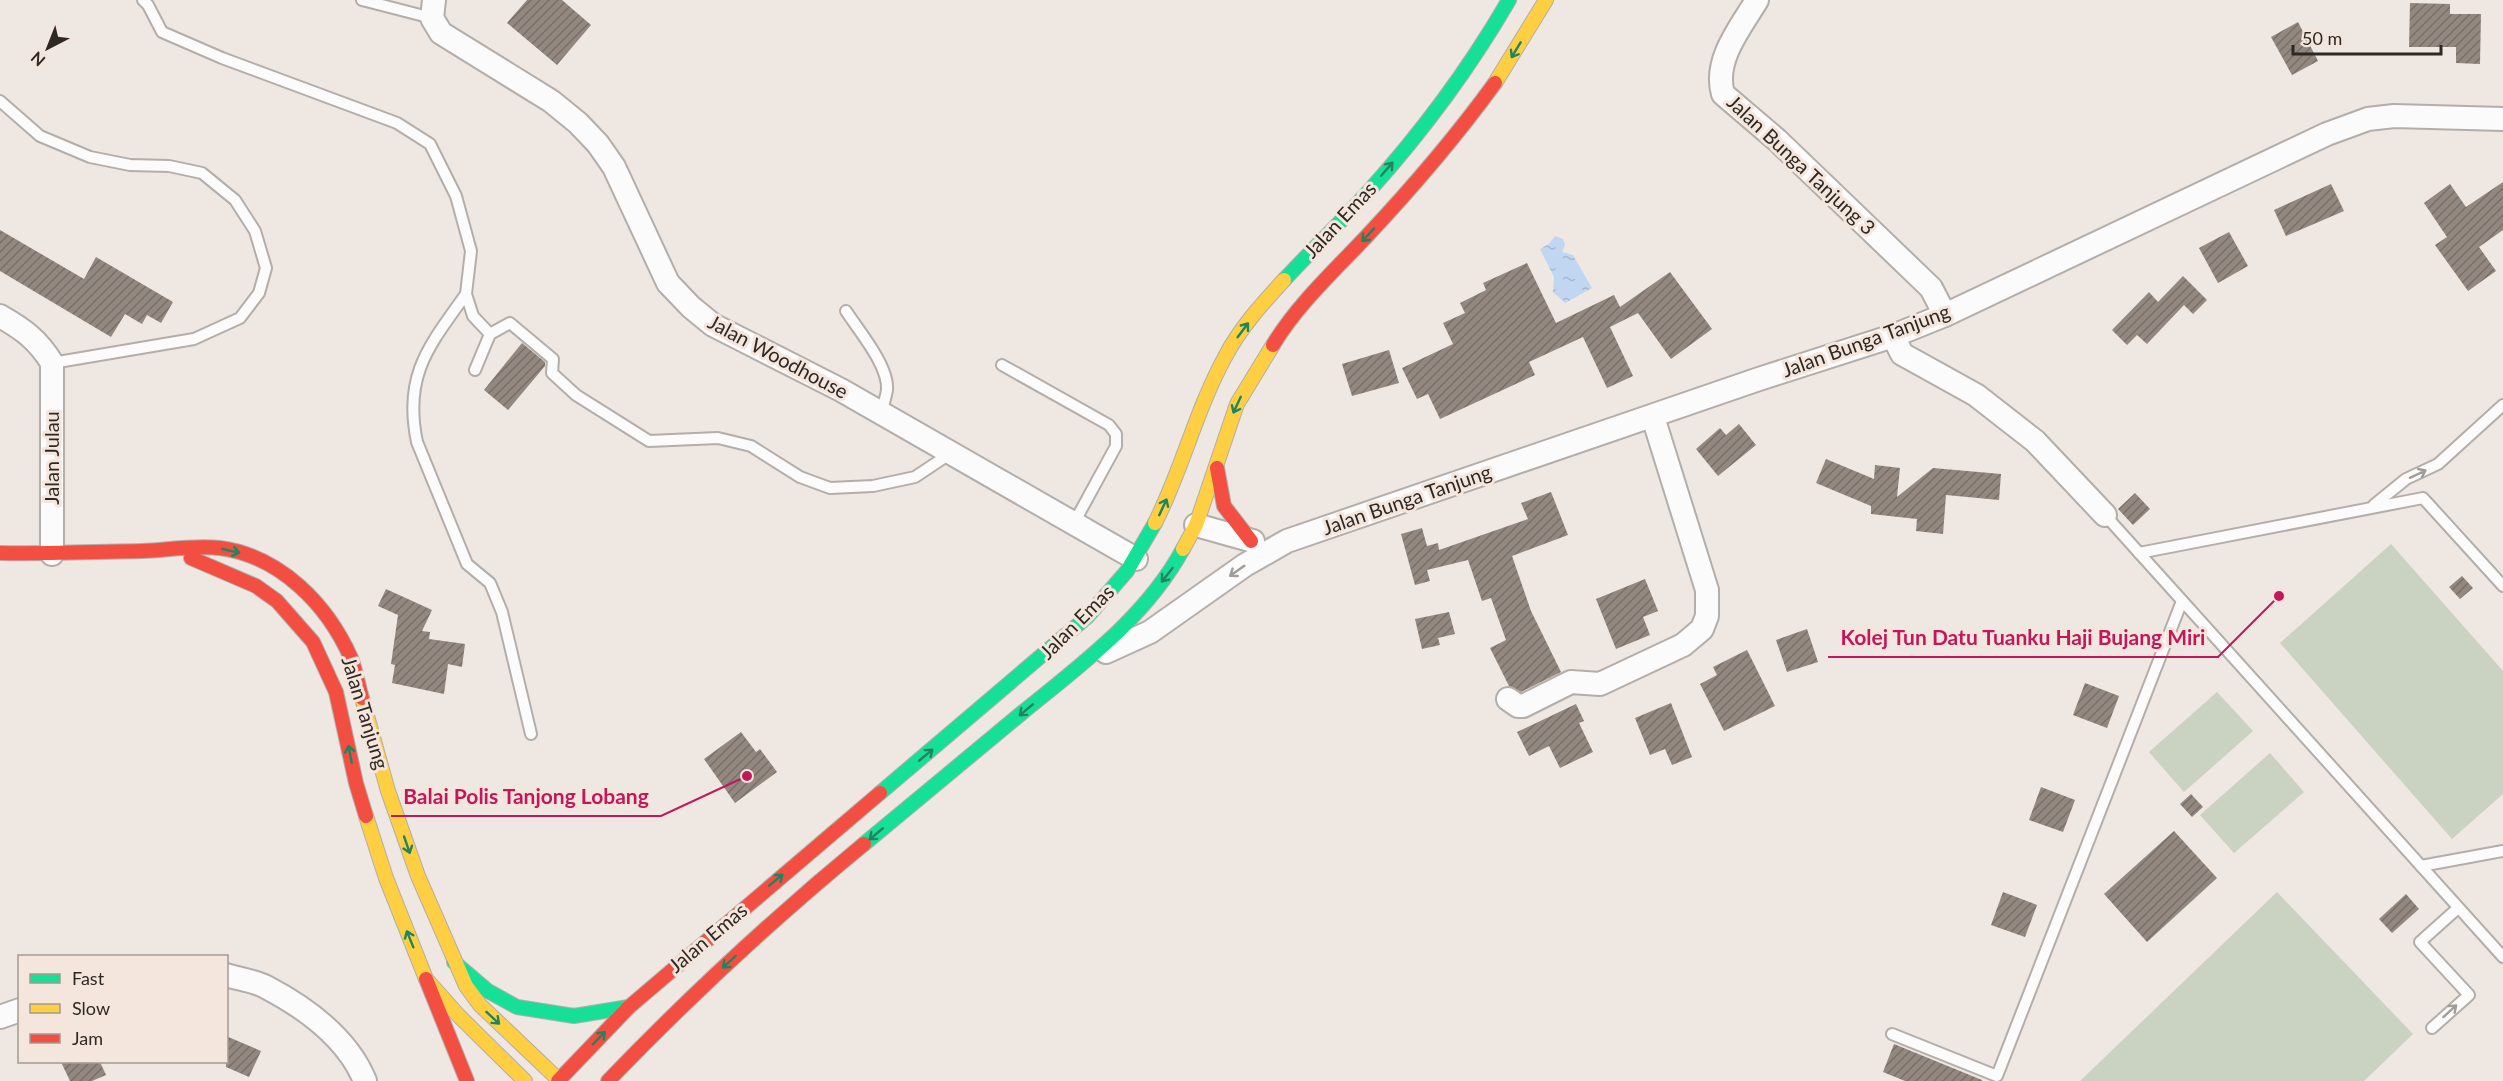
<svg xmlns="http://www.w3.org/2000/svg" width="2503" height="1081" font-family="Lato,sans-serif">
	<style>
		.pitch { fill: #cad2c2 }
		.water { fill: url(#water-ripples) }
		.building { fill: url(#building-hatch) }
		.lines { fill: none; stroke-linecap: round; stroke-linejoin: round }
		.lane-casing { stroke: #b3aea9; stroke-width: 14 }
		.street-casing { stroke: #b3aea9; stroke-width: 26 }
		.fast-casing { stroke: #b3aea9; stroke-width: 16 }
		.slow-casing { stroke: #b3aea9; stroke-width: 16 }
		.jam-casing { stroke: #b3aea9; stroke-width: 16 }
		.lane { stroke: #fcfbfb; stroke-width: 10 }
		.street { stroke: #fcfbfb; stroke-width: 22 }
		.fast { stroke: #16e098; stroke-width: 14 }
		.slow { stroke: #ffcf43; stroke-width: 14 }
		.jam { stroke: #f24e42; stroke-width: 14 }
		.oneway { stroke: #22845e }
		.oneway2 { stroke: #9f9c9a }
		.labels { text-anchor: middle; stroke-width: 6; stroke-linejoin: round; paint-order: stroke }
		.street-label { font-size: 20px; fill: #2d2824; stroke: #f4e6dc }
		.leader { fill: none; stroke: #c2185b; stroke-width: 2 }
		.callout-dot { fill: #c2185b; stroke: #f4e6dc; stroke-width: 2 }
		.callout-label { font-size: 21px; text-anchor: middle; font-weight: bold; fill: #c2185b; stroke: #f4e6dc; stroke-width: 6; stroke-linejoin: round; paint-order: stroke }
	</style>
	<defs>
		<pattern id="water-ripples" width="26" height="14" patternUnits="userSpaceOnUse" patternTransform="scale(1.5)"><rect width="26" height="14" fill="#c0d6f1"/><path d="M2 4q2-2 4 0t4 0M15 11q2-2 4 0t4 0" fill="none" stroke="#a5b8ce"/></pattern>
		<pattern id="building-hatch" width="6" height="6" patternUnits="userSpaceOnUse" patternTransform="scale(1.5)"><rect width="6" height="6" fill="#938880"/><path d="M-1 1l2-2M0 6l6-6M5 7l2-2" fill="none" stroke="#786f69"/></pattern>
	</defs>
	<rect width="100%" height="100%" fill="#eee7e2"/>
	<g class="pitch">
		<path d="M 2391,544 L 2503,671 L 2503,794 L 2452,839 L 2280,643 Z"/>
		<path d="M 2217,692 L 2253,731 L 2184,792 L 2149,752 Z"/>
		<path d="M 2270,753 L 2304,792 L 2234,853 L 2200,815 Z"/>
		<path d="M 2277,892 L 2413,1034 L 2364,1081 L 2080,1081 Z"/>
	</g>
	<path class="water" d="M 1555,236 L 1563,239 L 1565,245 L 1562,252 L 1573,255 L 1592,288 L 1565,303 L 1553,292 L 1554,277 L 1540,249 L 1549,244 Z"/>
	<g class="building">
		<path d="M 527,0 L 562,0 L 591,25 L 557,65 L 507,23 Z"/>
		<path d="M 2410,3 L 2450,4 L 2450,14 L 2481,14 L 2480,64 L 2456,63 L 2456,47 L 2409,47 Z"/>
		<path d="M 2298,22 L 2318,61 L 2292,75 L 2271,37 Z"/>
		<path d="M 2503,182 L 2503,230 L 2479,247 L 2496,271 L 2468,291 L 2435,245 L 2447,237 L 2424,203 L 2450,184 L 2466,207 Z"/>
		<path d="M 2331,184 L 2344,211 L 2286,236 L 2274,210 Z"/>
		<path d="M 0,230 L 84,279 L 96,257 L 173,302 L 161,323 L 147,315 L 142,324 L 125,314 L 111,337 L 0,271 Z"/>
		<path d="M 2229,232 L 2248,266 L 2218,283 L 2199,248 Z"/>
		<path d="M 1527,263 L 1556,323 L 1614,295 L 1620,307 L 1670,272 L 1712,329 L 1671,359 L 1638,313 L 1610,327 L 1633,376 L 1607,388 L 1583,337 L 1529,362 L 1535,375 L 1440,419 L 1428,394 L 1417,399 L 1402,368 L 1453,344 L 1443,323 L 1465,313 L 1460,303 L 1486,290 L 1483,283 Z"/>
		<path d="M 2183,276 L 2207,300 L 2193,314 L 2184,305 L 2147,344 L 2137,335 L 2127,345 L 2112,330 L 2149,292 L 2158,302 Z"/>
		<path d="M 522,343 L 545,362 L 545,366 L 508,410 L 484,390 Z"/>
		<path d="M 1389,350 L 1399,383 L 1352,396 L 1342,364 Z"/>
		<path d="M 1739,424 L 1756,445 L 1718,476 L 1696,449 L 1720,428 L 1726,435 Z"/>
		<path d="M 1826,459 L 1874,479 L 1875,465 L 1900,468 L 1897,497 L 1933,468 L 2001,474 L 1999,500 L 1946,495 L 1943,534 L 1916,531 L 1917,519 L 1871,514 L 1871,506 L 1816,483 Z"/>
		<path d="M 1551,492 L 1568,535 L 1512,556 L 1531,611 L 1561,672 L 1521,692 L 1509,686 L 1490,648 L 1506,640 L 1491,598 L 1482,601 L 1468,560 L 1427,570 L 1430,581 L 1415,585 L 1401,534 L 1422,528 L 1427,546 L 1438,543 L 1439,550 L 1528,519 L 1521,503 Z"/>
		<path d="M 2135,493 L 2150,509 L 2133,525 L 2118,509 Z"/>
		<path d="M 2462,576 L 2473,588 L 2460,599 L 2449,587 Z"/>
		<path d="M 1645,579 L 1658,611 L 1643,617 L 1650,635 L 1616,649 L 1596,599 Z"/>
		<path d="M 386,589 L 432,610 L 422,631 L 430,632 L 429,639 L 465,644 L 462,667 L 448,664 L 444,694 L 392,683 L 395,665 L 391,664 L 398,615 L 378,606 Z"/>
		<path d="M 1449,612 L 1455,634 L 1438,638 L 1440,645 L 1422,649 L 1415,619 Z"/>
		<path d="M 1807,629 L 1818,662 L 1787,672 L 1776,640 Z"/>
		<path d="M 1747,650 L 1775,706 L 1724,731 L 1700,684 L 1717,675 L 1713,667 Z"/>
		<path d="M 2085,683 L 2119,696 L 2107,728 L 2073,715 Z"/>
		<path d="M 1671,703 L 1692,757 L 1672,765 L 1665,749 L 1650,755 L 1635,718 Z"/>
		<path d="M 1576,704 L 1584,721 L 1579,723 L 1593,752 L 1560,768 L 1549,746 L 1529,756 L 1517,732 Z"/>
		<path d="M 741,732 L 756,752 L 760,749 L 777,772 L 735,803 L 704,759 Z"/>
		<path d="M 2041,787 L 2075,800 L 2063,832 L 2029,820 Z"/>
		<path d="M 2191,794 L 2203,807 L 2192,817 L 2180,804 Z"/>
		<path d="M 2174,831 L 2217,878 L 2147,942 L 2104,894 Z"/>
		<path d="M 2003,892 L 2037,905 L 2025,937 L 1991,925 Z"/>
		<path d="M 2406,894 L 2419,909 L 2392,933 L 2379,919 Z"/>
		<path d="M 226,1036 L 261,1051 L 249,1077 L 226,1067 Z"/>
		<path d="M 1894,1044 L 1982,1080 L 1982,1081 L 1905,1081 L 1883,1072 Z"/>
		<path d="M 61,1062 L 100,1062 L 106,1075 L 92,1081 L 70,1081 Z"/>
	</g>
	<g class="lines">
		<defs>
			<g id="lane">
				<path d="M 143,0 L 148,5 L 162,32 L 222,58 L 397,123 L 430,144 L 456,196 L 471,251 L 466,294 L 473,316 L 490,334"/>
				<path d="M 362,0 L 432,18"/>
				<path d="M 0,101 L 40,136 L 90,157 L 130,165 L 169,166 L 202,173 L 235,200 L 255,231 L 266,268 L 259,293 L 240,318 L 194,339 L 52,363"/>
				<path d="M 466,294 C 429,346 403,375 417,442 L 467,564 L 490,583 L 502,612 L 531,734"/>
				<path d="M 846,311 C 859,331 889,366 887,390 C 886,397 883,406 881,413"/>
				<path d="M 1002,365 L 1109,425 L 1116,434 L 1116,446 L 1074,523"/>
				<path d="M 475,370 L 490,334 L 510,323 L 553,359 L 552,373 L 576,395 L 649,441 L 718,438 L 751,446 L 800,477 L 830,488 L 873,486 L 915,477 L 951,453"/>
				<path d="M 2374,505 L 2406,479 L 2438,464 L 2503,405"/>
				<path d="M 2105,515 L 2503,957"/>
				<path d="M 2139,553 L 2423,498 L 2503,586"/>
				<path d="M 2421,866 L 2503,851"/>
				<path d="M 2432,1028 L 2469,995 L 2420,942 L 2458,908"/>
				<path d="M 1892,1034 L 1997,1076 L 2182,601"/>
			</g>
			<g id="street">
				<path d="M 434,0 L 432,18 L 441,33 L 551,101 L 578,123 L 598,144 L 614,167 L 668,283 L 691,307 L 713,325 L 841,390 L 1136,559"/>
				<path d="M 1757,0 C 1741,27 1713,60 1723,94 L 1777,140 L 1931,288 L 1945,315"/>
				<path d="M 0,316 C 23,329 38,340 52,363 L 52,554"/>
				<path d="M 1893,336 L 1902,354 L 1976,395 L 2035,441 L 2105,515"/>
				<path d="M 1196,525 L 1253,541"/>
				<path d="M 1106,652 L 1150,632 L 1245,565 L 1287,541 L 1759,379 L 1893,336 L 1945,315 L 2327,134 L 2368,119 L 2394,116 L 2503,119"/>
				<path d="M 1508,699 L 1518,706 L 1523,706 L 1571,682 L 1600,684 L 1683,645 L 1702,629 L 1707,616 L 1707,590 L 1653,417"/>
				<path d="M 226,975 C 239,979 255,981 266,987 C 306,1008 348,1039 365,1081"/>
				<path d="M 0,1017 L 20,1010"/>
			</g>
			<g id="fast">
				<path d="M 1284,280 C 1312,250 1342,221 1369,191 C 1422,132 1469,69 1509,0"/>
				<path d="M 880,793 L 1087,617 L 1127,571 L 1155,523"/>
				<path d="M 864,844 C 917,800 970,756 1023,712 C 1082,664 1146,617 1183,549"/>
				<path d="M 454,962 L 488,991 L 517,1007 L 574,1016 L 629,1007"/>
			</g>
			<g id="slow">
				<path d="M 1495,83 L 1546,0"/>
				<path d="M 1155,523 C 1182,470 1196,410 1225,357 C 1240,328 1262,304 1284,280"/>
				<path d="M 1183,549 L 1196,525 L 1237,404 L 1273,345"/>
				<path d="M 362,698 L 388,791 L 418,876 L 466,986 L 480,1005 L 560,1081"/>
				<path d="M 366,816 L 386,878 L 426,979 L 459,1016 L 525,1081"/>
			</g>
			<g id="jam">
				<path d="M 1273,345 C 1297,305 1334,271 1366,237 C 1412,188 1455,138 1495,83"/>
				<path d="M 1217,468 L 1224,506 L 1251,541"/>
				<path d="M 0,553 C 47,554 95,552 142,551 C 167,550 195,545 220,548 C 280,556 327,604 351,658 C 356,671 358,685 362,698"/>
				<path d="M 191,558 L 256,586 L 277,601 L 313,642 L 336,692 L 356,783 L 366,816"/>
				<path d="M 426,979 L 467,1081"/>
				<path d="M 558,1081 L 629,1007 L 880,793"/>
				<path d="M 608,1081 C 689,997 774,918 864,844"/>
			</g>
		</defs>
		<use href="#lane" class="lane-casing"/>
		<use href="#street" class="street-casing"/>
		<use href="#fast" class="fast-casing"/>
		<use href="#slow" class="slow-casing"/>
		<use href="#jam" class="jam-casing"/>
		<use href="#lane" class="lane"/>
		<use href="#street" class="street"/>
		<use href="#fast" class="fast"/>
		<use href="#slow" class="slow"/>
		<use href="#jam" class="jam"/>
	</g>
	<defs><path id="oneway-shaft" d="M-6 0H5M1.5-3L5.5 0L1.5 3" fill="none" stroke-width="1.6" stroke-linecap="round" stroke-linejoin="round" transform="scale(1.5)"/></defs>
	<g class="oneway">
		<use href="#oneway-shaft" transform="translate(1516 50) rotate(121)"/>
		<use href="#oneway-shaft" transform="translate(1387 169) rotate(-49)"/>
		<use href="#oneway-shaft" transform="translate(1368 235) rotate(133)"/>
		<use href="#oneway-shaft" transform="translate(1243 330) rotate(-53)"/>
		<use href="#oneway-shaft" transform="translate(1237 405) rotate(115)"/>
		<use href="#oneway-shaft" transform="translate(1163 507) rotate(-65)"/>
		<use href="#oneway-shaft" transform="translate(231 551) rotate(13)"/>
		<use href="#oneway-shaft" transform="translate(1167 575) rotate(128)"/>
		<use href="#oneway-shaft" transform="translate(1026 710) rotate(140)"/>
		<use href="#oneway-shaft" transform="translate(350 754) rotate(-101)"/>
		<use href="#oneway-shaft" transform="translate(926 755) rotate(-40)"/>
		<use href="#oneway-shaft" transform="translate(876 834) rotate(140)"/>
		<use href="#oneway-shaft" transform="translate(407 845) rotate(71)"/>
		<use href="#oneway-shaft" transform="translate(776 880) rotate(-40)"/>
		<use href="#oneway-shaft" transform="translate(410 939) rotate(-112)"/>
		<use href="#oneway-shaft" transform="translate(729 962) rotate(138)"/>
		<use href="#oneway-shaft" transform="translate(493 1018) rotate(43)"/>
		<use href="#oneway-shaft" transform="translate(599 1038) rotate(-46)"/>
	</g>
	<g class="oneway2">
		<use href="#oneway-shaft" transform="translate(2418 474) rotate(-25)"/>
		<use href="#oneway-shaft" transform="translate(1237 571) rotate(145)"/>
		<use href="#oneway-shaft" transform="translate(2450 1011) rotate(-42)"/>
	</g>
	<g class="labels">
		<g class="street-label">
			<text transform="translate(1801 165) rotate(43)" y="7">Jalan Bunga Tanjung 3</text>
			<text transform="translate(1340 220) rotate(-47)" y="7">Jalan Emas</text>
			<text transform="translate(1866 341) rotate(-20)" y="7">Jalan Bunga Tanjung</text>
			<text transform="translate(778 357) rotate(28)" y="7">Jalan Woodhouse</text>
			<text transform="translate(52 458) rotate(-90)" y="7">Jalan Julau</text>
			<text transform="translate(1407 500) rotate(-19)" y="7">Jalan Bunga Tanjung</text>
			<text transform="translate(1077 622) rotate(-45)" y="7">Jalan Emas</text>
			<text transform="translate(365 713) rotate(73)" y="7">Jalan Tanjung</text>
			<text transform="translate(708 938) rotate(-40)" y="7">Jalan Emas</text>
		</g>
	</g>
	<path class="leader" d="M2279 596L2218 657H1828M747 776L661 816H391"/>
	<g class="callout-dot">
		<circle cx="2279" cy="596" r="6"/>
		<circle cx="747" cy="776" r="6"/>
	</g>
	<g class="callout-label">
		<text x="2023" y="645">Kolej Tun Datu Tuanku Haji Bujang Miri</text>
		<text x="526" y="804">Balai Polis Tanjong Lobang</text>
	</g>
	<rect x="18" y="955" width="210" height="108" fill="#f4e6dc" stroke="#a49a92" stroke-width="1.5"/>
	<rect x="30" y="974" width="30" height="9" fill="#16e098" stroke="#a49a92" stroke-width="1.5"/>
	<text x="72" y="985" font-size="18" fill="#2d2824">Fast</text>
	<rect x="30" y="1004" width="30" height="9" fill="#ffcf43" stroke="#a49a92" stroke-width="1.5"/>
	<text x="72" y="1015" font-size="18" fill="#2d2824">Slow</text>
	<rect x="30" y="1034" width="30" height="9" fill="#f24e42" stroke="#a49a92" stroke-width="1.5"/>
	<text x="72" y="1045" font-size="18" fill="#2d2824">Jam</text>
	<g transform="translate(48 48) rotate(222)" stroke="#f4e6dc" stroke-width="4.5" paint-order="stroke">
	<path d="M0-4.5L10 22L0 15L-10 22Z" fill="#2d2824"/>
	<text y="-9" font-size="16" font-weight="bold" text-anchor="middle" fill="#2d2824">N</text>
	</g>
	<path d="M2293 45v9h148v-9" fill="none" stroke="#2d2824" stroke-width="3"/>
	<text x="2302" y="45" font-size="18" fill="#2d2824" stroke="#f4e6dc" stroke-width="4.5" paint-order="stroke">50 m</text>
</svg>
